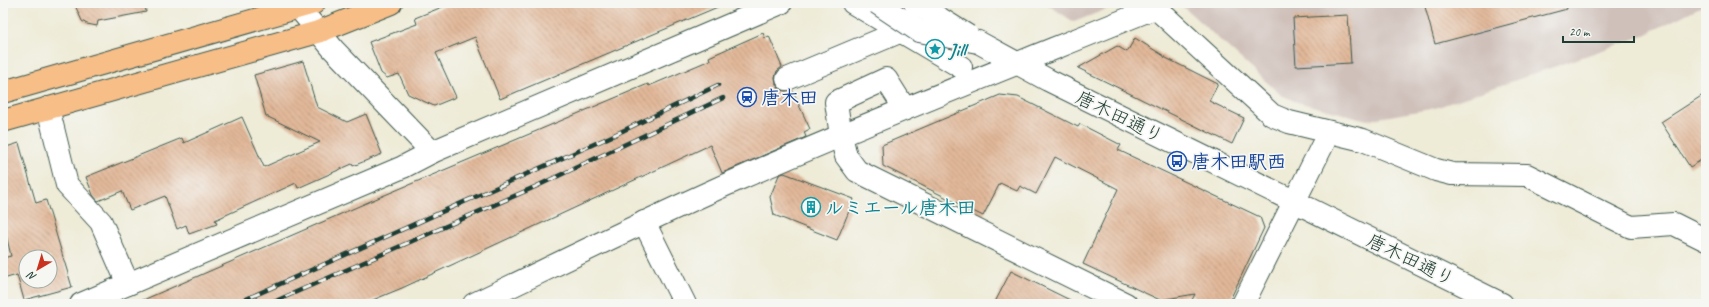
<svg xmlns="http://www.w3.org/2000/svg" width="1709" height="307" font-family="Caveat,'Klee One',sans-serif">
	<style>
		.railway { fill: #cfc0ba }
		.building { fill: url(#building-back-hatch); fill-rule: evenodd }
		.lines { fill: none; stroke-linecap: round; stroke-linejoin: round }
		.minor-casing { stroke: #3e574c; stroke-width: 24 }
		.major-casing { stroke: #3e574c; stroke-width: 24 }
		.minor { stroke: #fff; stroke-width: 22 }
		.major { stroke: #f7be88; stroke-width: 22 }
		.rail-casing { stroke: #1f3d34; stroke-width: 4.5 }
		.rail { stroke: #f6f6f2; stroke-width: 3; stroke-dasharray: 9; stroke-linecap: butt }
		.minor-bridge-casing { stroke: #3e574c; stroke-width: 24; stroke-linecap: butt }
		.minor-bridge { stroke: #fff; stroke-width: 22 }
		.labels { text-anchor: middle; stroke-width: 3.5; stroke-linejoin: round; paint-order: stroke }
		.culture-label { font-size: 19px; font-weight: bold; fill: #0d838f; stroke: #f6f6f2; text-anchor: start }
		.transit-label { font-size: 19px; font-weight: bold; fill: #164399; stroke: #f6f6f2; text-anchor: start }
		.street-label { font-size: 19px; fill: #1f3d34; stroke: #f6f6f2 }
	</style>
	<defs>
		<pattern id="building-back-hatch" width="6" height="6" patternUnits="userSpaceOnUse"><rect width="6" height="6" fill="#e2b899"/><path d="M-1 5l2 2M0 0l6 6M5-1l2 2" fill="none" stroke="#b7977e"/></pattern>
	</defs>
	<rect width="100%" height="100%" fill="#f6f6f2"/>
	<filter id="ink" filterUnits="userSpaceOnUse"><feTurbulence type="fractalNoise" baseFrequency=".025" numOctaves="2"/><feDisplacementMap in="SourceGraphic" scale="8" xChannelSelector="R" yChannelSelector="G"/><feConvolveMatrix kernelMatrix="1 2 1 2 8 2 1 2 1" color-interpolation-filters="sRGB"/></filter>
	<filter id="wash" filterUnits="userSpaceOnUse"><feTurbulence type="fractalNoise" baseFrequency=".012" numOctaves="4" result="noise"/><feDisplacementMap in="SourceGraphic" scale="16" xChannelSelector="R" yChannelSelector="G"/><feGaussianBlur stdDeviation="0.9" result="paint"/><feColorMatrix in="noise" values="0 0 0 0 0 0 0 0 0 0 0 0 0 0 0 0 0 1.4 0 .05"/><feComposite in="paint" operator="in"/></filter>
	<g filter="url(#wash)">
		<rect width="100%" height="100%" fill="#eeebd7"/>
		<g class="railway">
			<path d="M 1045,3 L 1122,3 L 1074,22 Z"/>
			<path d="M 1179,3 L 1706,3 L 1706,4 L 1640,37 L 1435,108 L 1367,120 L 1297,102 L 1281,95 Z"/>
		</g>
		<g id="blocks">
			<g class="building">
				<path d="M 74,3 L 145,3 L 146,12 L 98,21 L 97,26 L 87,24 L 82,21 Z"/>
				<path d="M 452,3 L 727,3 L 500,99 L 475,37 L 436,53 L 456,97 L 434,106 L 408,94 L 399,74 L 387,78 L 381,73 L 369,42 L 417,24 L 415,18 Z"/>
				<path d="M 1424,3 L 1566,3 L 1567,9 L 1435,44 Z"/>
				<path d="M 1348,15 L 1351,63 L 1296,66 L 1293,18 Z"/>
				<path d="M 763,33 L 765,38 L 769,36 L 782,67 L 777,71 L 775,77 L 776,84 L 779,89 L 785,91 L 792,90 L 810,129 L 804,132 L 806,137 L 722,173 L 710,145 L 402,288 L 363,304 L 134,304 L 373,200 L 648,84 L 649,86 L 710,60 L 709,57 Z"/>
				<path d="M 1135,38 L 1164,56 L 1164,57 L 1218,84 L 1209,101 L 1244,118 L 1232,144 L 1078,68 L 1117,46 L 1127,52 Z"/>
				<path d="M 303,61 L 317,107 L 347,122 L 366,114 L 382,154 L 353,166 L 352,164 L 298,188 L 296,183 L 215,220 L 217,224 L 189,234 L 186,225 L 177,229 L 165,196 L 130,210 L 122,191 L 98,201 L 93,195 L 86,177 L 182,138 L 184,143 L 242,117 L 264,167 L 320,142 L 266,116 L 254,75 Z"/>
				<path d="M 1706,93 L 1706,157 L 1690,167 L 1661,122 Z"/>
				<path d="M 1000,95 L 1018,97 L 1078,127 L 1080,124 L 1121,145 L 1118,150 L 1260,217 L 1264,228 L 1228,304 L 1190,304 L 1195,294 L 1160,300 L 1083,264 L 1118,189 L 1055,157 L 1036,194 L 1020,186 L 1017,191 L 1000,183 L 983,216 L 883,166 L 882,145 Z"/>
				<path d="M 19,143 L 36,203 L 46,200 L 72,287 L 24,300 L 17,275 L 3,279 L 3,258 L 11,256 L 3,221 L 3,148 ZM 26,257 L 50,257 L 50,281 L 26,281 Z"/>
				<path d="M 784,173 L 854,199 L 837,240 L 774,215 L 770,197 L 779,175 Z"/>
				<path d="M 1011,271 L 1078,304 L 994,304 Z"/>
			</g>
		</g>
	</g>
	<g filter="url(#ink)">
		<use href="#blocks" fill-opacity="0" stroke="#3e574c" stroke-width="1"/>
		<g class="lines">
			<defs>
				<g id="minor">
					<path d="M 297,3 L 299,8 L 333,49 L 432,152"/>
					<path d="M 853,3 L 961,67"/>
					<path d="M 978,42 L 1048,80 L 1502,304"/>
					<path d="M 787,79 L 904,30"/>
					<path d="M 48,108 L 67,185 L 101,222 L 128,284"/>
					<path d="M 905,109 L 886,79 L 836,102 L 841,136 L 846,156 L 857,171 L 1126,304"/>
					<path d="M 644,222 L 685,304"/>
					<path d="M 81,304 L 403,167 L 432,152 L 781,3"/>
					<path d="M 474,304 C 562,262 650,218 739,179 C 876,119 1014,65 1152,9 L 1159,11 L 1272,115 L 1289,122 L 1363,140 L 1436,170 L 1452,174 L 1527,175 L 1631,227 L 1674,224 L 1706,240"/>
					<path d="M 1243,304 L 1329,132"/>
				</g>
				<g id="major">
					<path d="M 3,92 L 314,3"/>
					<path d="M 3,121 L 318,32 L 391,3"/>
				</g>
			</defs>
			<use href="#minor" class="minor-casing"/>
			<use href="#major" class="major-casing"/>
			<use href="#minor" class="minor"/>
			<use href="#major" class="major"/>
			<defs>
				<g id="rail">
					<path d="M 235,304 L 612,136 L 718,85"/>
					<path d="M 269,304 L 537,186 L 723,98"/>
				</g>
			</defs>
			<use href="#rail" class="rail-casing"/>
			<use href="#rail" class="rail"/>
			<defs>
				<g id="minor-bridge">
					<path d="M 877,3 L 919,31 L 978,42"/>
					<path d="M 915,3 L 968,36"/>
				</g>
			</defs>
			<use href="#minor-bridge" class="minor-bridge-casing"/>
			<use href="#minor-bridge" class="minor-bridge"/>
		</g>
	</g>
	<defs>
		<symbol id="sight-ring" viewBox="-11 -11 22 22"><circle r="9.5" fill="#f6f6f2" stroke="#0f9aa8" stroke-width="1.5"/><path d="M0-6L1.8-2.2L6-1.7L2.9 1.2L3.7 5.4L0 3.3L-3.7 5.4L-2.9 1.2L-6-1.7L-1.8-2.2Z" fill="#0f9aa8"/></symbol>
		<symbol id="station-ring" viewBox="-11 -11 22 22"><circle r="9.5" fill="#f6f6f2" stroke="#1a4fb4" stroke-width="1.5"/><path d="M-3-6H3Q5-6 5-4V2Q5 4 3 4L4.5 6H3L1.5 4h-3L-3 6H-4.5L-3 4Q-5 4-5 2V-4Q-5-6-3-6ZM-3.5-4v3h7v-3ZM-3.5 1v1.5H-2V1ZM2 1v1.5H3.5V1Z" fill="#1a4fb4"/></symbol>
		<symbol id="bus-ring" viewBox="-11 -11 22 22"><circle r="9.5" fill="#f6f6f2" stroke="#1a4fb4" stroke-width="1.5"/><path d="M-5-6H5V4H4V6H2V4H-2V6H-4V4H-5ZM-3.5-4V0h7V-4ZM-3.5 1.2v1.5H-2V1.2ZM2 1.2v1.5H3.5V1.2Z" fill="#1a4fb4"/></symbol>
		<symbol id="building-ring" viewBox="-11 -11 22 22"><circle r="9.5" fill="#f6f6f2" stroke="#0f9aa8" stroke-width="1.5"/><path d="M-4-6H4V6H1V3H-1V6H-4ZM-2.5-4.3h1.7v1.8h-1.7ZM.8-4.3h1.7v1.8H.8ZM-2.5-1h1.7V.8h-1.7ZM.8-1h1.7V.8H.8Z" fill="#0f9aa8"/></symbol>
	</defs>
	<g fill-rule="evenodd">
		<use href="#sight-ring" x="924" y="38" width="22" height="22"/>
		<use href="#station-ring" x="736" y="86" width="22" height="22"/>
		<use href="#bus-ring" x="1166" y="150" width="22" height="22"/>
		<use href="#building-ring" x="800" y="196" width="22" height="22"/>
	</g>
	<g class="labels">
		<g class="culture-label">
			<text x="949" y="56">Jill</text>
			<text x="825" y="214">ルミエール唐木田</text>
		</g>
		<g class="transit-label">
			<text x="761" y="104">唐木田</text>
			<text x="1191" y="168">唐木田駅西</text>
		</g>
		<g class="street-label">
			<text transform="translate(1120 116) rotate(26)" y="7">唐木田通り</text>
			<text transform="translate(1411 259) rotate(26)" y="7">唐木田通り</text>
		</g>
	</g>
	<rect width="1709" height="307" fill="none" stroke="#f6f6f2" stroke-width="16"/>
	<g transform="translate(38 269) rotate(218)"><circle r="19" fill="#f6f6f2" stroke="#a0aca6"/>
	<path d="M0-3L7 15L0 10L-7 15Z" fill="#c8321e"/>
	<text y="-6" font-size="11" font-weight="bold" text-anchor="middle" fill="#1f3d34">N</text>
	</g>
	<path d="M1563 36v6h71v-6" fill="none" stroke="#1f3d34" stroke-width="2"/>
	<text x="1569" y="36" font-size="12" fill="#1f3d34" stroke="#f6f6f2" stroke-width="3" paint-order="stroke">20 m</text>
</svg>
